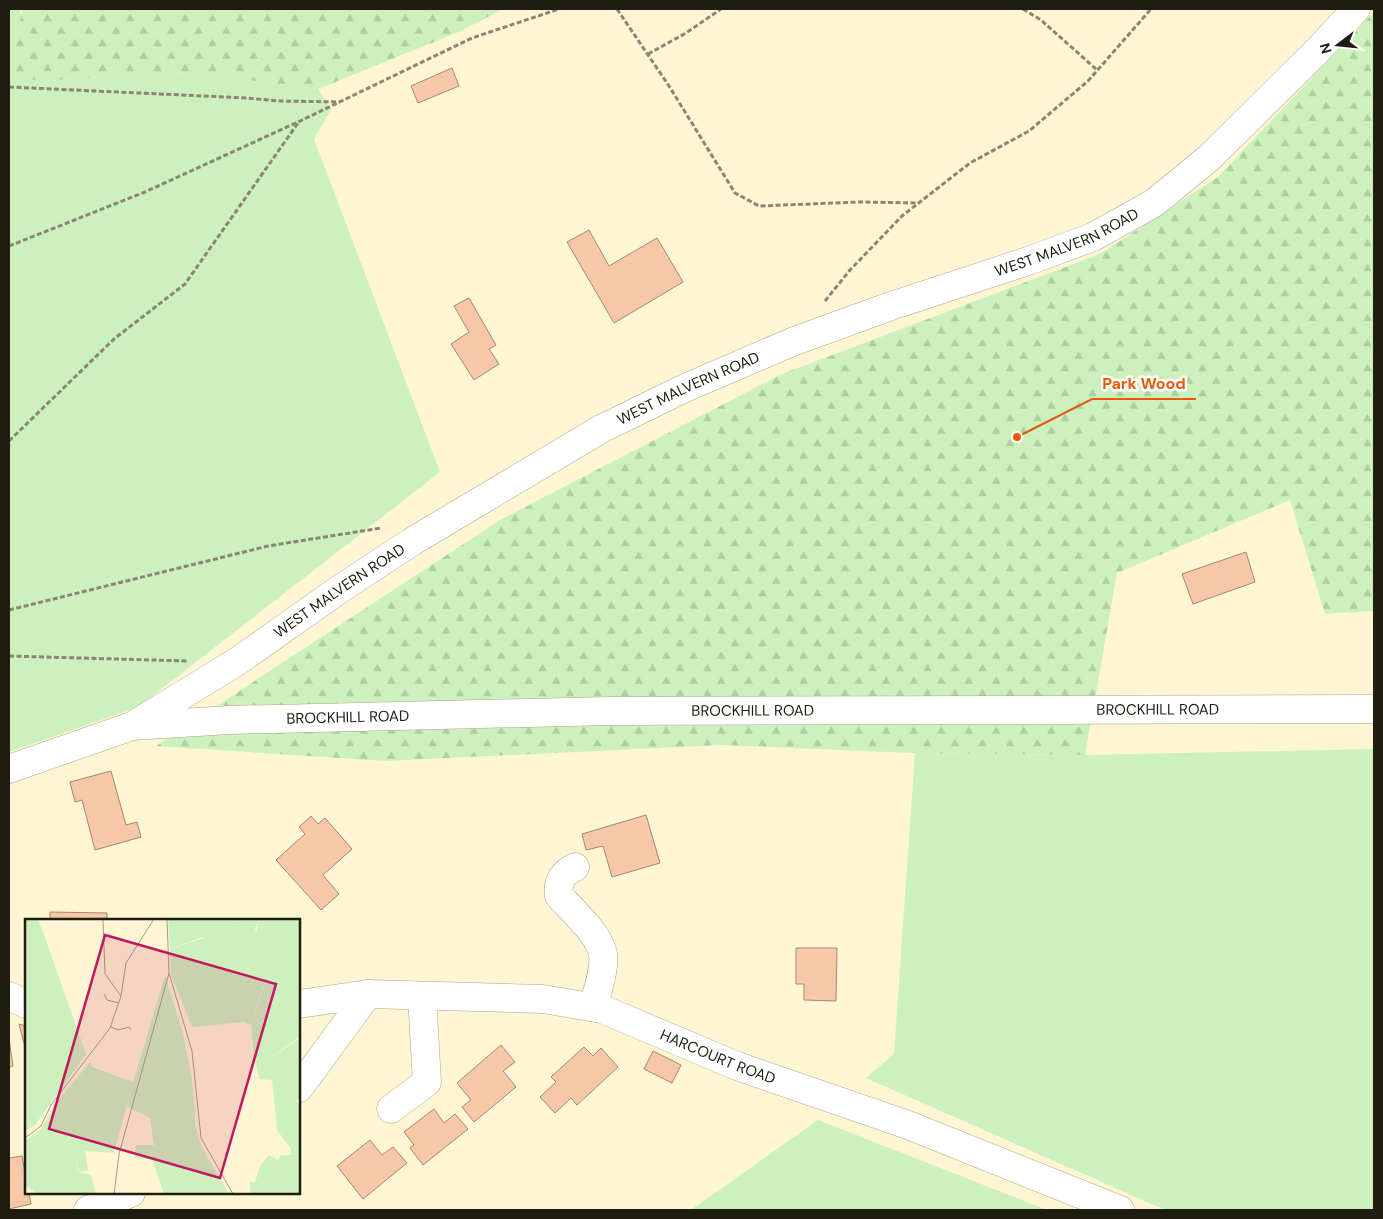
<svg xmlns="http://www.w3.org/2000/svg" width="1383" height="1219" font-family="'DM Sans',sans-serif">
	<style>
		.green { fill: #ccf1be }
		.forest { fill: url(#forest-firs) }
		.building { fill: #f7c8a8; stroke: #a48774 }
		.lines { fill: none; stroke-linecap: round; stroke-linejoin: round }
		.minor-casing { stroke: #afa586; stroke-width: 29 }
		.major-casing { stroke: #afa586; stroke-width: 29 }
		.path { stroke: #8c8670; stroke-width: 3; stroke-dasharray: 5 2.5; stroke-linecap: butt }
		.minor { stroke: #fff; stroke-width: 28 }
		.major { stroke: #fff; stroke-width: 28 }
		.labels { text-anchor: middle; stroke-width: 5; stroke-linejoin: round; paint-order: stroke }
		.street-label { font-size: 15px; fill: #1f1c10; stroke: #fff }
		.inset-road { fill: none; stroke: #a59e86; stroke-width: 1 }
		.view { fill: #c2185b; fill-opacity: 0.15; stroke: #c2185b; stroke-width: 2.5 }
		.inset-edge { fill: none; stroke: #1f1c10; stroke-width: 2.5 }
		.leader { fill: none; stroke: #e8590c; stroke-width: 2 }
		.callout-dot { fill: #e8590c; stroke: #fff; stroke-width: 2 }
		.callout-label { font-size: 16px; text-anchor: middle; font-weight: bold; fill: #e8590c; stroke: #fff; stroke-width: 5; stroke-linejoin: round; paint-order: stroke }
	</style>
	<defs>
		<pattern id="forest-firs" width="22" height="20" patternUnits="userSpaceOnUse" patternTransform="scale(1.25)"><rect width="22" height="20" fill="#ccf1be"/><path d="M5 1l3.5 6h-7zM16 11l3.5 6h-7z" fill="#afcea2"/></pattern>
	</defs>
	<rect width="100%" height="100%" fill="#fef5d4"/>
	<g class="green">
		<path d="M 9,9 L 22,9 L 20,11 L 40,81 L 185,72 L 318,89 L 331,109 L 314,139 L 440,472 L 138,707 L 9,752 Z"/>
		<path d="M 1374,749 L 1374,1210 L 1165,1210 L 866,1078 L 894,1054 L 915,753 L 1085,755 Z"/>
		<path d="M 818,1120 L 1047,1210 L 691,1210 Z"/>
	</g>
	<g class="forest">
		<path d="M 22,9 L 503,9 L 461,31 L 318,89 L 185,72 L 39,81 L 11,74 Z"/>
		<path d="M 1374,12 L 1374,611 L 1325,614 L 1290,500 L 1117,573 L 1085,755 L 915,753 L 722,745 L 385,761 L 156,746 L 500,520 L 782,374 L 1100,254 L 1218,177 Z"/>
	</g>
	<g class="building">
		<path d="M 452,68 L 459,86 L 418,103 L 411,86 Z"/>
		<path d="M 589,230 L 609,266 L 657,238 L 683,282 L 614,323 L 567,242 Z"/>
		<path d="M 469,298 L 496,345 L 489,349 L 499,364 L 474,380 L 451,344 L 469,332 L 454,306 Z"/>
		<path d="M 1246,552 L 1255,582 L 1193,604 L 1182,574 Z"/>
		<path d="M 111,771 L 126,825 L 137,822 L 141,837 L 95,850 L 82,800 L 75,802 L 70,782 Z"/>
		<path d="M 646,815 L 660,863 L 612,877 L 603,846 L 586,850 L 582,834 Z"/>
		<path d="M 311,816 L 318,824 L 325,818 L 352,849 L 323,875 L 339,894 L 321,910 L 276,860 L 305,834 L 299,827 Z"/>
		<path d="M 50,912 L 107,913 L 107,920 L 50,920 Z"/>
		<path d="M 796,948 L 837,948 L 836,1001 L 804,1000 L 804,984 L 796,984 Z"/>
		<path d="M 19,1024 L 26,1026 L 26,1046 L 25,1047 Z"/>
		<path d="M 9,1038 L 13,1066 L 9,1067 Z"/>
		<path d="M 501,1045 L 515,1062 L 503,1071 L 516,1087 L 474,1122 L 462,1107 L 471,1100 L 457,1083 Z"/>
		<path d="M 584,1047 L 593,1056 L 601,1048 L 618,1067 L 577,1105 L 571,1098 L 555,1113 L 540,1097 L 556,1082 L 551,1077 Z"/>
		<path d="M 653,1051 L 681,1065 L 672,1083 L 644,1069 Z"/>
		<path d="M 434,1109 L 444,1123 L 455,1114 L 468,1129 L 423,1165 L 410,1148 L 414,1145 L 404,1132 Z"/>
		<path d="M 370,1140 L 382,1155 L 393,1147 L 407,1163 L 363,1199 L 337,1166 Z"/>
		<path d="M 22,1156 L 26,1179 L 26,1193 L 29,1193 L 31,1204 L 9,1209 L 9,1158 Z"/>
	</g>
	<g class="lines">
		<defs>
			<g id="minor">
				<path id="s1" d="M 132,726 L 229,720 L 610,711 L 1374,709"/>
				<path d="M 575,867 C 563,873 557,881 559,896 C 572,910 600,935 603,954 C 605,972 597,991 593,1007"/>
				<path d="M 9,996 L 26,1004"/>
				<path id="s2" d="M 299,1004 L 368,994 L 543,999 L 602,1009 L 737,1066 L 908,1125 L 1120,1210"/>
				<path d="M 299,1088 L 368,994"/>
				<path d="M 391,1109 L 427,1082 L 422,996"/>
				<path d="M 88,1210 L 131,1193"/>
			</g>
			<g id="major">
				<path id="s3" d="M 9,769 L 132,726 L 238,661 L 340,589 L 413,541 L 601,429 L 685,388 L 792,342 L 891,306 L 1028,261 L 1093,237 L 1154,203 L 1210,157 L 1319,49 L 1356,9"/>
			</g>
		</defs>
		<use href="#minor" class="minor-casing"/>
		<use href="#major" class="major-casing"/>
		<g class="path">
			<path d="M 617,9 L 669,86 L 735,193 L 759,206 L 859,202 L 919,203"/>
			<path d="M 1023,9 L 1041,20 L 1097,70"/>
			<path d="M 648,54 L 686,33 L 721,9"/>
			<path d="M 9,87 L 247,98 L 278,101 L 340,102"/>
			<path d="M 9,246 L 145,192 L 298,122 L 472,38 L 559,9"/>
			<path d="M 825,301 L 850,270 L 902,216 L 970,163 L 1029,131 L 1088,81 L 1151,9"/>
			<path d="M 9,441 L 114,339 L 185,284 L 298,123"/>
			<path d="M 9,610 L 268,546 L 381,528"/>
			<path d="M 9,656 L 188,661"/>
		</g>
		<use href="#minor" class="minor"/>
		<use href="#major" class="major"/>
	</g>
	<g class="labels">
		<g class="street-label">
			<text dy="5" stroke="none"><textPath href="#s3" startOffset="1188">WEST MALVERN ROAD</textPath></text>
			<text dy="5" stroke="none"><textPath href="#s3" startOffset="782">WEST MALVERN ROAD</textPath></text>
			<text dy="5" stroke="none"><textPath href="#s3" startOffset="378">WEST MALVERN ROAD</textPath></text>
			<text dy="5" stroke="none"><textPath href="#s1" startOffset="1026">BROCKHILL ROAD</textPath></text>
			<text dy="5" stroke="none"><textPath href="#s1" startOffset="621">BROCKHILL ROAD</textPath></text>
			<text dy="5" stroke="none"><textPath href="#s1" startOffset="216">BROCKHILL ROAD</textPath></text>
			<text dy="5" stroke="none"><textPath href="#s2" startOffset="430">HARCOURT ROAD</textPath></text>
		</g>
	</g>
	<g transform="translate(25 919)">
		<rect width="275" height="275" fill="#fef5d4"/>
		<path d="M 0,0 L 12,0 L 17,10 L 61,135 L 10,206 L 0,212 ZM 182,0 L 210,0 L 213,11 L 232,12 L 233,0 L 275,0 L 275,117 L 257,76 L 238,67 L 226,106 L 219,103 L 167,108 L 146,56 L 145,30 L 179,19 ZM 275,119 L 275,144 L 268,136 L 247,151 L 241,148 L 243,141 ZM 65,143 L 67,148 L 108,163 L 89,234 L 60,232 L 63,251 L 54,253 L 51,241 L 53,253 L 66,256 L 71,275 L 12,275 L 0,266 L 0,222 L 16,210 L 30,185 Z" fill="#ccf1be"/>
		<path d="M 143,0 L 182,0 L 185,15 L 145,30 ZM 210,0 L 233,0 L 227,24 L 217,28 ZM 140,57 L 158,114 L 167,160 L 171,209 L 177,229 L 204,275 L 139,275 L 127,240 L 109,239 L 111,226 L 129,226 L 125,199 L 101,187 ZM 240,64 L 257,76 L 275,117 L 243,141 L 241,148 L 247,151 L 268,136 L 275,144 L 275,179 L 271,182 L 275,187 L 275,275 L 227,275 L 225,271 L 225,263 L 230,263 L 235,247 L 244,236 L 253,241 L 256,236 L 266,236 L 266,230 L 252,211 L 247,161 L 234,160 L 228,128 L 226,106 Z" fill="#ccf1be"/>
		<path class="inset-road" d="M 78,0 L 80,55 L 96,77M 142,0 L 144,54 L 167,132 L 176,219 L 208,275M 79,75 L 82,81 L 94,84M 86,108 L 93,111 L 104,108 L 106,111M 0,219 L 16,207 L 26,186 L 85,109 L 96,77 L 101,44 L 129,0M 89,275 L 94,235 L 144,54"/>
		<path class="view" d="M 80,16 L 251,65 L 195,259 L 24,210 Z"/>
		<rect width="275" height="275" class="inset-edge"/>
	</g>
	<path class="leader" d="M1017 437L1092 399H1196"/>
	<circle class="callout-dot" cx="1017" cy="437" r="5"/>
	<g class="callout-label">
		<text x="1144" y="389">Park Wood</text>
	</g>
	<rect width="1383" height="1219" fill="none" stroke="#1f1c10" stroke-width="20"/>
	<g transform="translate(1338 45) rotate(254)" stroke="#ffffff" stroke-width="4" paint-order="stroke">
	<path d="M0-4L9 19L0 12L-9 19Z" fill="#1f1c10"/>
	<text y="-8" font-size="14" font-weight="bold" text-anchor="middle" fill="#1f1c10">N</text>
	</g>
</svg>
